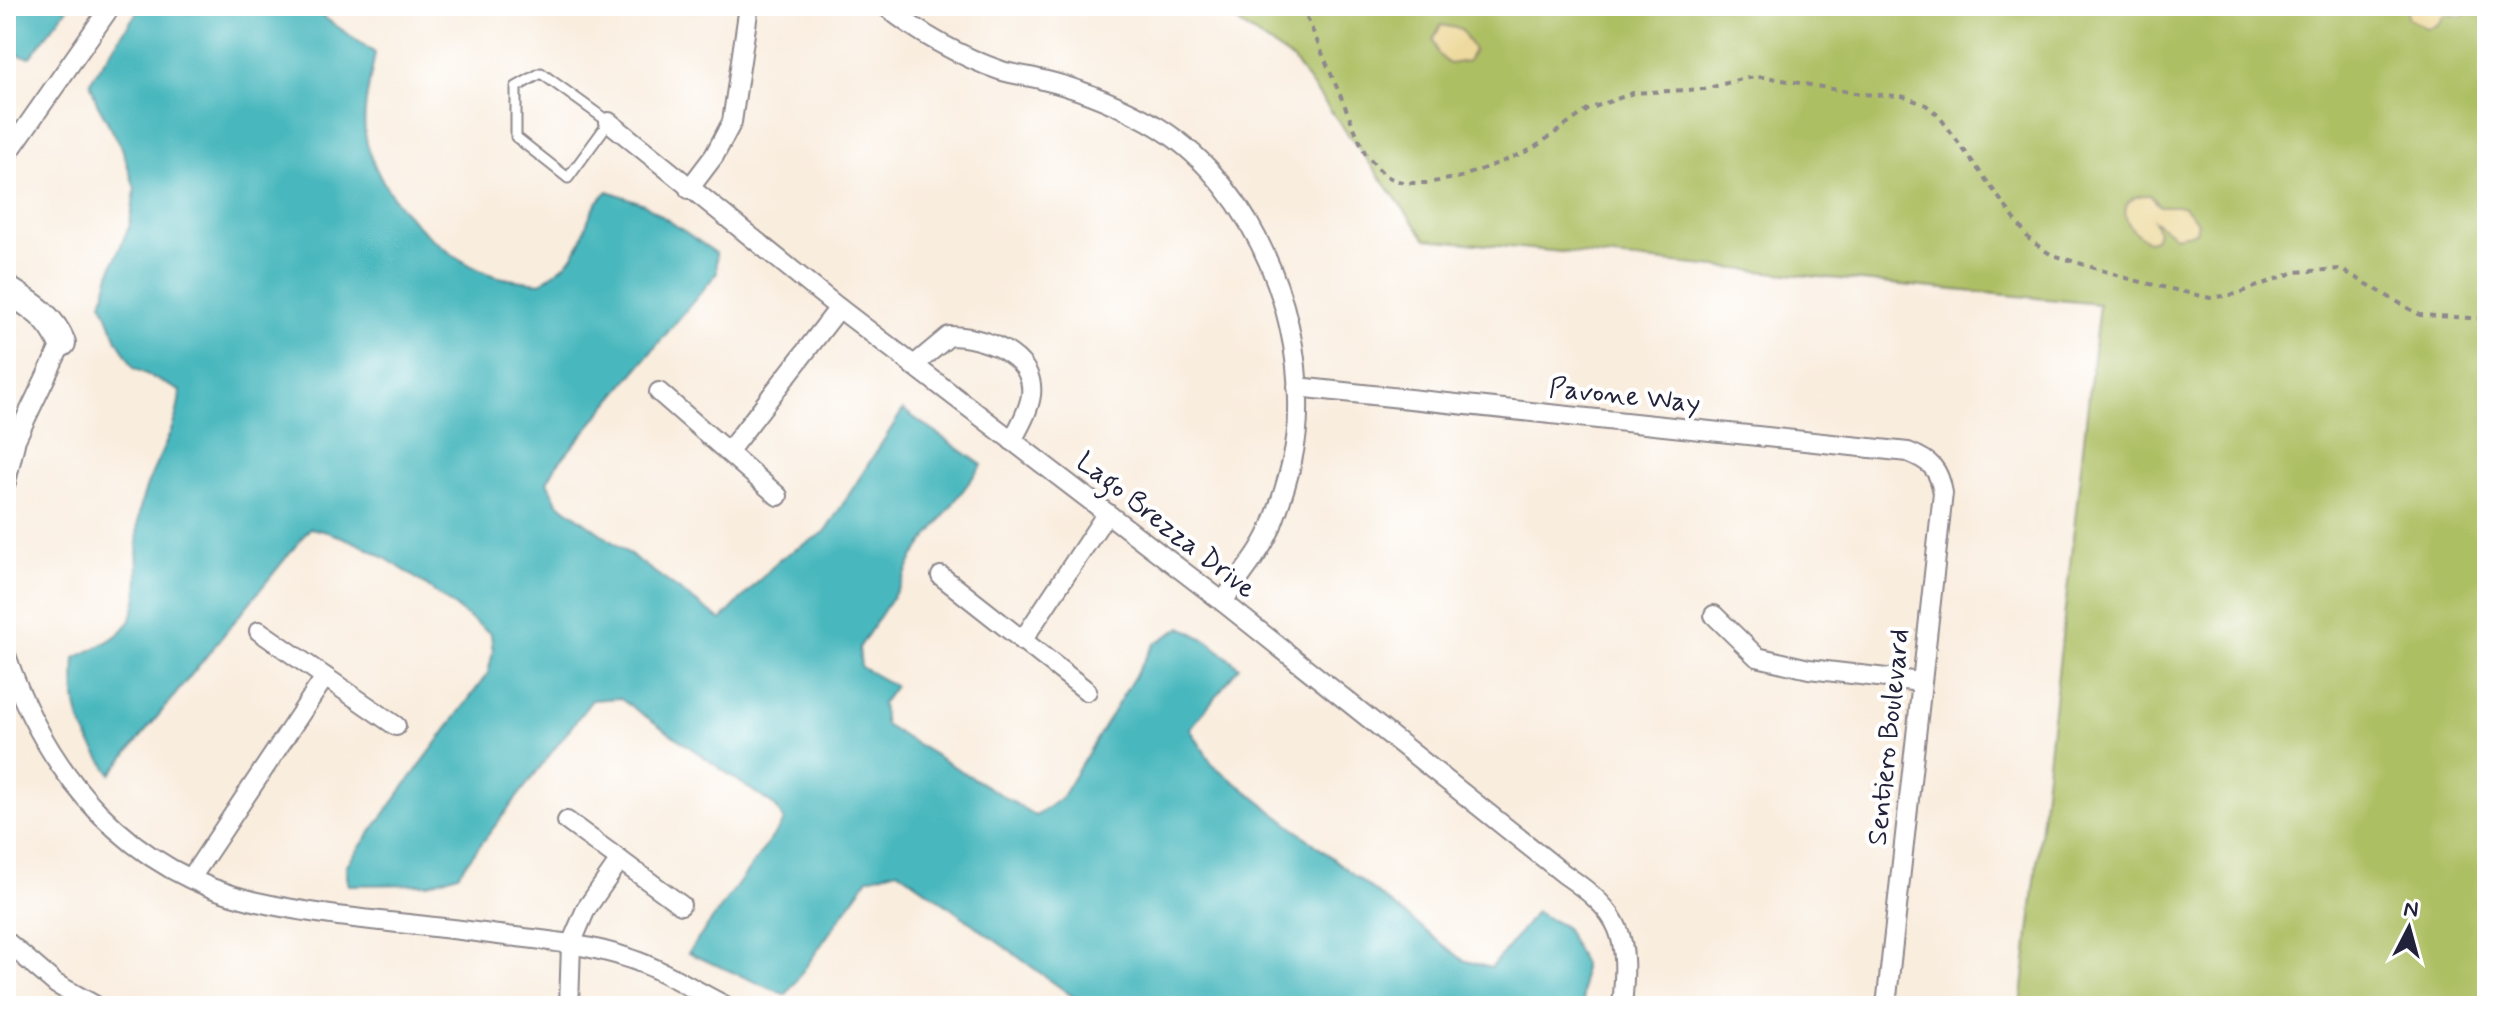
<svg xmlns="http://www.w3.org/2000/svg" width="2493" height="1012" font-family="Mynerve,sans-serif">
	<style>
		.green { fill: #adbf63; stroke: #68704f; stroke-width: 2 }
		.sand { fill: #eeda9e; stroke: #887e6c; stroke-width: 2 }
		.water { fill: #48b8be; stroke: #356d7c; stroke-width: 2 }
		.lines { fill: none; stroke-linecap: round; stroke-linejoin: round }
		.lane-casing { stroke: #8e888c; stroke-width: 13 }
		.street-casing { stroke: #8e888c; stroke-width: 22 }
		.secondary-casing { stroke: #8e888c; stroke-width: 30 }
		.path { stroke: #8e888c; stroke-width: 4; stroke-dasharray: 6 6; stroke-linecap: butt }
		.lane { stroke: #fff; stroke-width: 9 }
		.street { stroke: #fff; stroke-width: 18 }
		.secondary { stroke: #fff; stroke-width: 26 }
		.labels { text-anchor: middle; stroke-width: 8; stroke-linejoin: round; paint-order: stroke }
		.street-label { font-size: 28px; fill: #22223b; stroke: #fff }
	</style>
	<rect width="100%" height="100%" fill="#fff"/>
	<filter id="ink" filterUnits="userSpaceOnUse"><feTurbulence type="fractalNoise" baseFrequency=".0125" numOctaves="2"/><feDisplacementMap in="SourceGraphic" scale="16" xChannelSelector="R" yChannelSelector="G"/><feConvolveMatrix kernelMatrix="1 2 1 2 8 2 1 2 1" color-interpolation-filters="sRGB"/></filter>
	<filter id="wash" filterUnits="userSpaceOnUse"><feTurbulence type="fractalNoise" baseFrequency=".006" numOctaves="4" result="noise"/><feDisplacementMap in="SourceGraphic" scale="32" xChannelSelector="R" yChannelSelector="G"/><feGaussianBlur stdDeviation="1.8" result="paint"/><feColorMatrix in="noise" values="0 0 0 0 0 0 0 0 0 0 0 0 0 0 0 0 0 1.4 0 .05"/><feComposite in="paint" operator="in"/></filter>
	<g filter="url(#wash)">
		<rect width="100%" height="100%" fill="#f9edde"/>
		<path class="green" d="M 1214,6 L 2487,6 L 2487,1006 L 2021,1006 L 2099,304 L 1426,239 L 1293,60 Z"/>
		<g class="sand">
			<path d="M 2408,6 L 2470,6 L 2470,7 L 2463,17 L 2446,14 L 2437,25 L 2426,28 L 2408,18 Z"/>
			<path d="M 1441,25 L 1461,29 L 1474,50 L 1468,61 L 1449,64 L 1438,54 L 1433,39 Z"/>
			<path d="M 2150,195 L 2160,206 L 2183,206 L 2198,222 L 2196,232 L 2176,236 L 2154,221 L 2158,231 L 2155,239 L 2148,241 C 2121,229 2114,193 2150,195 Z"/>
		</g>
		<g class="water">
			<path d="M 6,6 L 69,6 L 30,57 L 6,53 Z"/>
			<path d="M 141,6 L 308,6 L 375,53 C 371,78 362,108 365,133 C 373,192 438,256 492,275 C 506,280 525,281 541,283 C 550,275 564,268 571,258 C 590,234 581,215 608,191 L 644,204 L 716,253 L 717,273 L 556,466 L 547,482 L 557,502 L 721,620 L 781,558 L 825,532 L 903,410 L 982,465 L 913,557 L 901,584 L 859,648 L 861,667 L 895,686 L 882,704 L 885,725 L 1036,816 L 1061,798 L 1154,644 L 1182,627 L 1208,641 L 1239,667 L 1190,729 L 1213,765 L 1463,960 L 1491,968 L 1536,912 L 1565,927 L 1583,964 L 1583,1006 L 1328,1006 L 1300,998 L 1294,1006 L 1086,1006 L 898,870 L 868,878 L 786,995 L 688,953 L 784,821 L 776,807 L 619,698 L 592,700 L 458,874 L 428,884 L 348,885 L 346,866 L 488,673 L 493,652 L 491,634 C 435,594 379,541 310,528 L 111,774 C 80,729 71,714 75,658 C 92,649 121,639 130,620 C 145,589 133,547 139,514 C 146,470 178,436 180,391 L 134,368 L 117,340 L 102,303 L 112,267 L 130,224 L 135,189 L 122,148 L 97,103 L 90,82 Z"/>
		</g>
	</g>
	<g filter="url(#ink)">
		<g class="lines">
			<defs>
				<path id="lane" d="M 541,73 L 609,122 L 568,178 L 516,137 L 516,87 Z"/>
				<g id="street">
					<path d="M 885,6 C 918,33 961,57 1002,71 C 1015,75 1030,76 1043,80 C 1077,88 1109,101 1140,117 C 1244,169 1301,300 1298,413 C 1298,450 1285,491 1272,525 C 1262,552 1238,578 1223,602"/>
					<path d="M 609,122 L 839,308 L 1223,602 L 1564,874 C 1623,914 1629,936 1622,1006"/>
					<path d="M 6,156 L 111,6"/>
					<path d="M 689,189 L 714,156 L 732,122 L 749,6"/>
					<path d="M 913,366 L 949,336 C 981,336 1036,354 1031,395 C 1029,411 1019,427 1012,441"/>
					<path d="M 1297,387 L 1908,452 C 1931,461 1939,469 1943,493 L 1886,1006"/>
					<path d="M 659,392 L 778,496"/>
					<path d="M 728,452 L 839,308"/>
					<path d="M 6,482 L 16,439 L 62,343"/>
					<path d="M 941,576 L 1087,691"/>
					<path d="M 1714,615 L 1757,657 L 1809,669 L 1921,682"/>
					<path d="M 259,631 L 396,726"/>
					<path d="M 1022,641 L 1107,513"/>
					<path d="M 6,655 C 47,775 128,872 257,902 C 333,919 414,923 491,934 C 537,940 585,943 628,958 C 662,969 694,990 726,1006"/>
					<path d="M 567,821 L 681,905"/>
					<path d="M 191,878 L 325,677"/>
					<path d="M 6,941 L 56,984 L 96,1006"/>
					<path d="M 569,1006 L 571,944 L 586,909 L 620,860"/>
				</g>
				<path id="secondary" d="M 6,289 C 30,304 51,316 62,343"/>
			</defs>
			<use href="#lane" class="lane-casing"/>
			<use href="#street" class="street-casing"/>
			<use href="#secondary" class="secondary-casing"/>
			<path class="path" d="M 1302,6 L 1365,153 L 1385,176 L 1404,183 L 1427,183 L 1461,177 L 1506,160 L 1532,149 L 1589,109 L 1633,93 L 1705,89 L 1745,78 L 1766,77 L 1860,94 L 1902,96 L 1926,105 L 1939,116 L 2030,240 L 2050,254 L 2133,280 L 2210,298 L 2237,294 L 2295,272 L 2341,269 L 2420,315 L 2487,319"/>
			<use href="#lane" class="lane"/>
			<use href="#street" class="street"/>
			<use href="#secondary" class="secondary"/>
		</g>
	</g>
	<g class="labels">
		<g class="street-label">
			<text transform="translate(1625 394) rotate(6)" y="10">Pavone Way</text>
			<text transform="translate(1167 524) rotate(38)" y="10">Lago Brezza Drive</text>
			<text transform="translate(1887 737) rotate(-84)" y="10">Sentiero Boulevard</text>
		</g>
	</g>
	<rect width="2493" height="1012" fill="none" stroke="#fff" stroke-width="32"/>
	<g transform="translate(2409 928) rotate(6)" stroke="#ffffff" stroke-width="6" paint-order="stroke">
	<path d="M0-6L14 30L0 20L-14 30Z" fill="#22223b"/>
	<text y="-12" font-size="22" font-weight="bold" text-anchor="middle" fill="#22223b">N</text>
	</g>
</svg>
